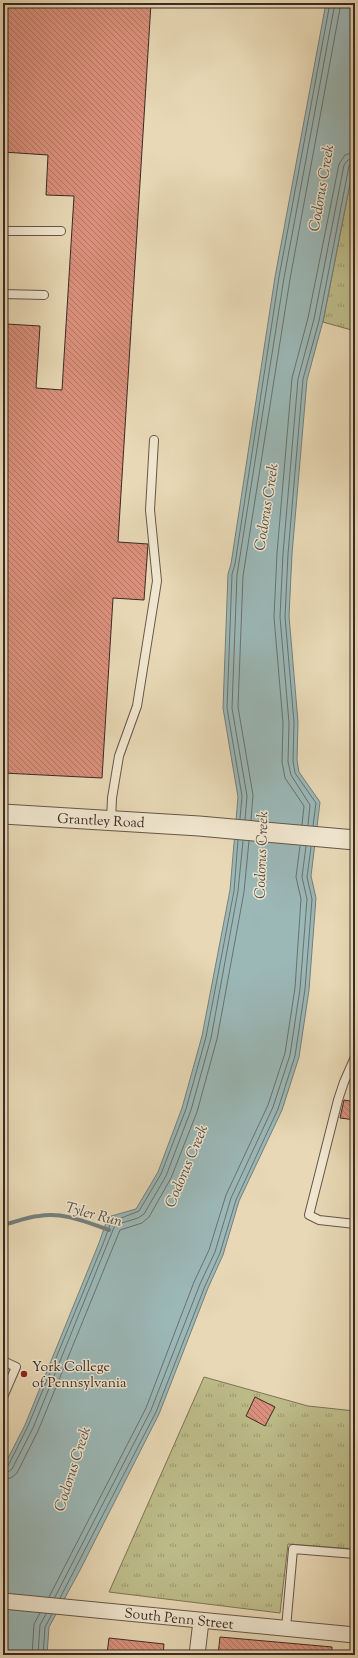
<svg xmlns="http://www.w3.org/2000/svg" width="358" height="1658" font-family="'Sorts Mill Goudy',serif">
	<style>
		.park { fill: url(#park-tufts); stroke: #7c7356 }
		.water { fill: #9bb8b7; stroke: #747f7c }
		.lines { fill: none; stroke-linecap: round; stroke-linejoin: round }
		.shore { stroke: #6a716e; stroke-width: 1 }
		.stream { stroke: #747f7c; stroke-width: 4 }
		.building { fill: url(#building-back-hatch); stroke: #3a2a24 }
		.service-casing { stroke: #665648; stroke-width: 10 }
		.minor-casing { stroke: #665648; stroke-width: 17 }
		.tertiary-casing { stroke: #665648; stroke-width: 21 }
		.service { stroke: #f0e6cf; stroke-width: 8 }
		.minor { stroke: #f0e6cf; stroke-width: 15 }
		.tertiary { stroke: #f0e6cf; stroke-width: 19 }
		.poi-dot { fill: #8f2418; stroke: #f0e6cf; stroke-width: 1.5 }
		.labels { text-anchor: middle; stroke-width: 3; stroke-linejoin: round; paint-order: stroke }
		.street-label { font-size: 14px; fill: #3a2a24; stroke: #f0e6cf }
		.poi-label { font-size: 14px; fill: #3a2a24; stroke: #f0e6cf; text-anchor: start }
		.water-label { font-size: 15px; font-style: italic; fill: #524e49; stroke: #f0e6cf }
	</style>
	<defs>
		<pattern id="park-tufts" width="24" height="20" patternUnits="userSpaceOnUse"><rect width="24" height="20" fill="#bdbc89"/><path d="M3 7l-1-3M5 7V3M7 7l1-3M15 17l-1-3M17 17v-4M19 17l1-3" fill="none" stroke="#9b9970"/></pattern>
		<pattern id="building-back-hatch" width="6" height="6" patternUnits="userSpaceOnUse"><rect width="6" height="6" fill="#da907c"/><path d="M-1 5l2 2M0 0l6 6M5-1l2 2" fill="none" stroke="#b27665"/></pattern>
	</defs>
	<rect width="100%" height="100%" fill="#e8d8b5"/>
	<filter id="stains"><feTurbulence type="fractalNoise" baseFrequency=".005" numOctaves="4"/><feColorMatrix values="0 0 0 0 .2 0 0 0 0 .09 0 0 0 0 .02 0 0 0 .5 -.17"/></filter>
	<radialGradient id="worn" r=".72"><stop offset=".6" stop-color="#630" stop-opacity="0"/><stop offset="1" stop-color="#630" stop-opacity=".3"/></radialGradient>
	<g class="park">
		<path d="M 355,158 L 355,331 L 323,322 Z"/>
		<path d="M 204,1377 L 308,1406 L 355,1411 L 355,1549 L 288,1544 L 280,1613 L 109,1592 Z"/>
	</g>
	<path class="water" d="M 326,3 L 355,3 L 355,158 L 323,321 L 307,380 L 292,554 L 289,616 L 298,722 L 297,760 L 299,772 L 320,802 L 311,876 L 316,898 L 309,990 L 299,1057 L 282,1110 L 239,1201 L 223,1255 L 208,1288 L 159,1414 L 79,1572 L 49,1627 L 47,1655 L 3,1655 L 3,1468 L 25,1425 L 99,1243 L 108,1217 L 136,1209 L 158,1172 L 182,1108 L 202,1036 L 230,890 L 238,797 L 223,708 L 228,574 L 231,564 L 275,277 Z"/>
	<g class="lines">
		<g class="shore">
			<path d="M 240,819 L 242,796 L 227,708 L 232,574 L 235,564 L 279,277 L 330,3"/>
			<path d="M 245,820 L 247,796 L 232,708 L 237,575 L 284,278 L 335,3"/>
			<path d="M 251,820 L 253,795 L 238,707 L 243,576 L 290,279 L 341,3"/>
			<path d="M 302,825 L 304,806 L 285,778 L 282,762 L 283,723 L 274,617 L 277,553 L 292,378 L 308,318 L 339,164 L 345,155 L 355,152"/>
			<path d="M 308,825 L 310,805 L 291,775 L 288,762 L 289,723 L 280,617 L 283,554 L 298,379 L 314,319 L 344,165 L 348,160 L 355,158"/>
			<path d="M 313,826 L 316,803 L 295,773 L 293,761 L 294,722 L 285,617 L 288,554 L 303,379 L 319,321 L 349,166 L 351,163 L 355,163"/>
			<path d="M 3,1468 L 8,1466 L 28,1426 L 103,1244 L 111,1222 L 139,1211 L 161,1174 L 186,1109 L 206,1037 L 234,891 L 238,840"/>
			<path d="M 3,1473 L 8,1472 L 12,1469 L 33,1428 L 115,1225 L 138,1218 L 144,1214 L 166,1176 L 191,1110 L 211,1038 L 238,891 L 243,841"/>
			<path d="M 3,1479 L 11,1478 L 17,1473 L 38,1431 L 120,1230 L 142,1223 L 149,1217 L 171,1178 L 197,1112 L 217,1039 L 244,892 L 249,841"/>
			<path d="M 49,1597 L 146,1408 L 194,1282 L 209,1250 L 226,1195 L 268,1105 L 285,1053 L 295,988 L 301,899 L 296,877 L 300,846"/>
			<path d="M 55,1597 L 151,1410 L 200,1284 L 215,1252 L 231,1198 L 273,1107 L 290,1055 L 300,989 L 307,899 L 302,877 L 306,846"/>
			<path d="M 60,1598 L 156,1412 L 205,1286 L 220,1253 L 236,1200 L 278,1109 L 295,1056 L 305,989 L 312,899 L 307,877 L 311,847"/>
			<path d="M 32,1655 L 34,1624 L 40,1613"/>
			<path d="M 38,1655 L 40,1625 L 46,1614"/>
			<path d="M 43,1655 L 45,1627 L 52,1614"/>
		</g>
		<path class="stream" d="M 3,1225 C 15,1222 27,1217 39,1216 C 64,1212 86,1222 109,1230"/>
	</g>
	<g class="building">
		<path d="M 3,3 L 151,3 L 118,542 L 148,544 L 144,600 L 113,598 L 102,778 L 3,773 L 3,378 L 6,324 L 40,326 L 36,388 L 62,390 L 74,196 L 46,195 L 48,155 L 3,152 Z"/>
		<path d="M 344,1100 L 355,1102 L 355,1120 L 340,1118 Z"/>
		<path d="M 255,1397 L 275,1407 L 265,1426 L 246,1416 Z"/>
		<path d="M 220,1637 L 332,1647 L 332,1655 L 218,1655 Z"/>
		<path d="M 109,1638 L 164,1644 L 163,1655 L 107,1654 Z"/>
	</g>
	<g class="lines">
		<defs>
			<g id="service">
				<path d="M 3,231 L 61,231"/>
				<path d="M 3,294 L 44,295"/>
				<path d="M 111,821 L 112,798 L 119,756 L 137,706 L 157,581 L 150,510 L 154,440"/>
				<path d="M 355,1057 L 344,1082 L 338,1100 L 309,1215 L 319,1220 L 355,1224"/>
				<path d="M 3,1361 L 16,1367 L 3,1397"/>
				<path d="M 286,1628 L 293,1549 L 355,1554"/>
			</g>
			<g id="minor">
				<path d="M 3,1601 L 355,1635"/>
				<path d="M 197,1655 L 201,1621"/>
			</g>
			<path id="tertiary" d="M 3,814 L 199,826 L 355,840"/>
		</defs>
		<use href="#service" class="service-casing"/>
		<use href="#minor" class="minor-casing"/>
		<use href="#tertiary" class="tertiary-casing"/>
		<use href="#service" class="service"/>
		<use href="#minor" class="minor"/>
		<use href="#tertiary" class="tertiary"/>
	</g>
	<circle class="poi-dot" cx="24" cy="1374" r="4"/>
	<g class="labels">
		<g class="street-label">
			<text transform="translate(101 820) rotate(3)" y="5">Grantley Road</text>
			<text transform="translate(179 1618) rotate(6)" y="5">South Penn Street</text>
		</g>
		<g class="poi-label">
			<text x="32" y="1371">York College<tspan x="32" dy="16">of Pennsylvania</tspan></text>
		</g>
		<g class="water-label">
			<text transform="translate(321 188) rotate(-80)" y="5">Codorus Creek</text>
			<text transform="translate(266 507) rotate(-81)" y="5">Codorus Creek</text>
			<text transform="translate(261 855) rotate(-88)" y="5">Codorus Creek</text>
			<text transform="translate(186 1166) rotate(-67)" y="5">Codorus Creek</text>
			<text transform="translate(94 1214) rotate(15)" y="5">Tyler Run</text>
			<text transform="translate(72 1469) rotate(-72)" y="5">Codorus Creek</text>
		</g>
	</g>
	<rect width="358" height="1658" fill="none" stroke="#e8d8b5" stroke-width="16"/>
	<rect x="4" y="4" width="350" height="1650" fill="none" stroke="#3a2a24" stroke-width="2"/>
	<rect x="8" y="8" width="342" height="1642" fill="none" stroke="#3a2a24"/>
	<rect width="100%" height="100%" filter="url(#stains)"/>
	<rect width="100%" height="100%" fill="url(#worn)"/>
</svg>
